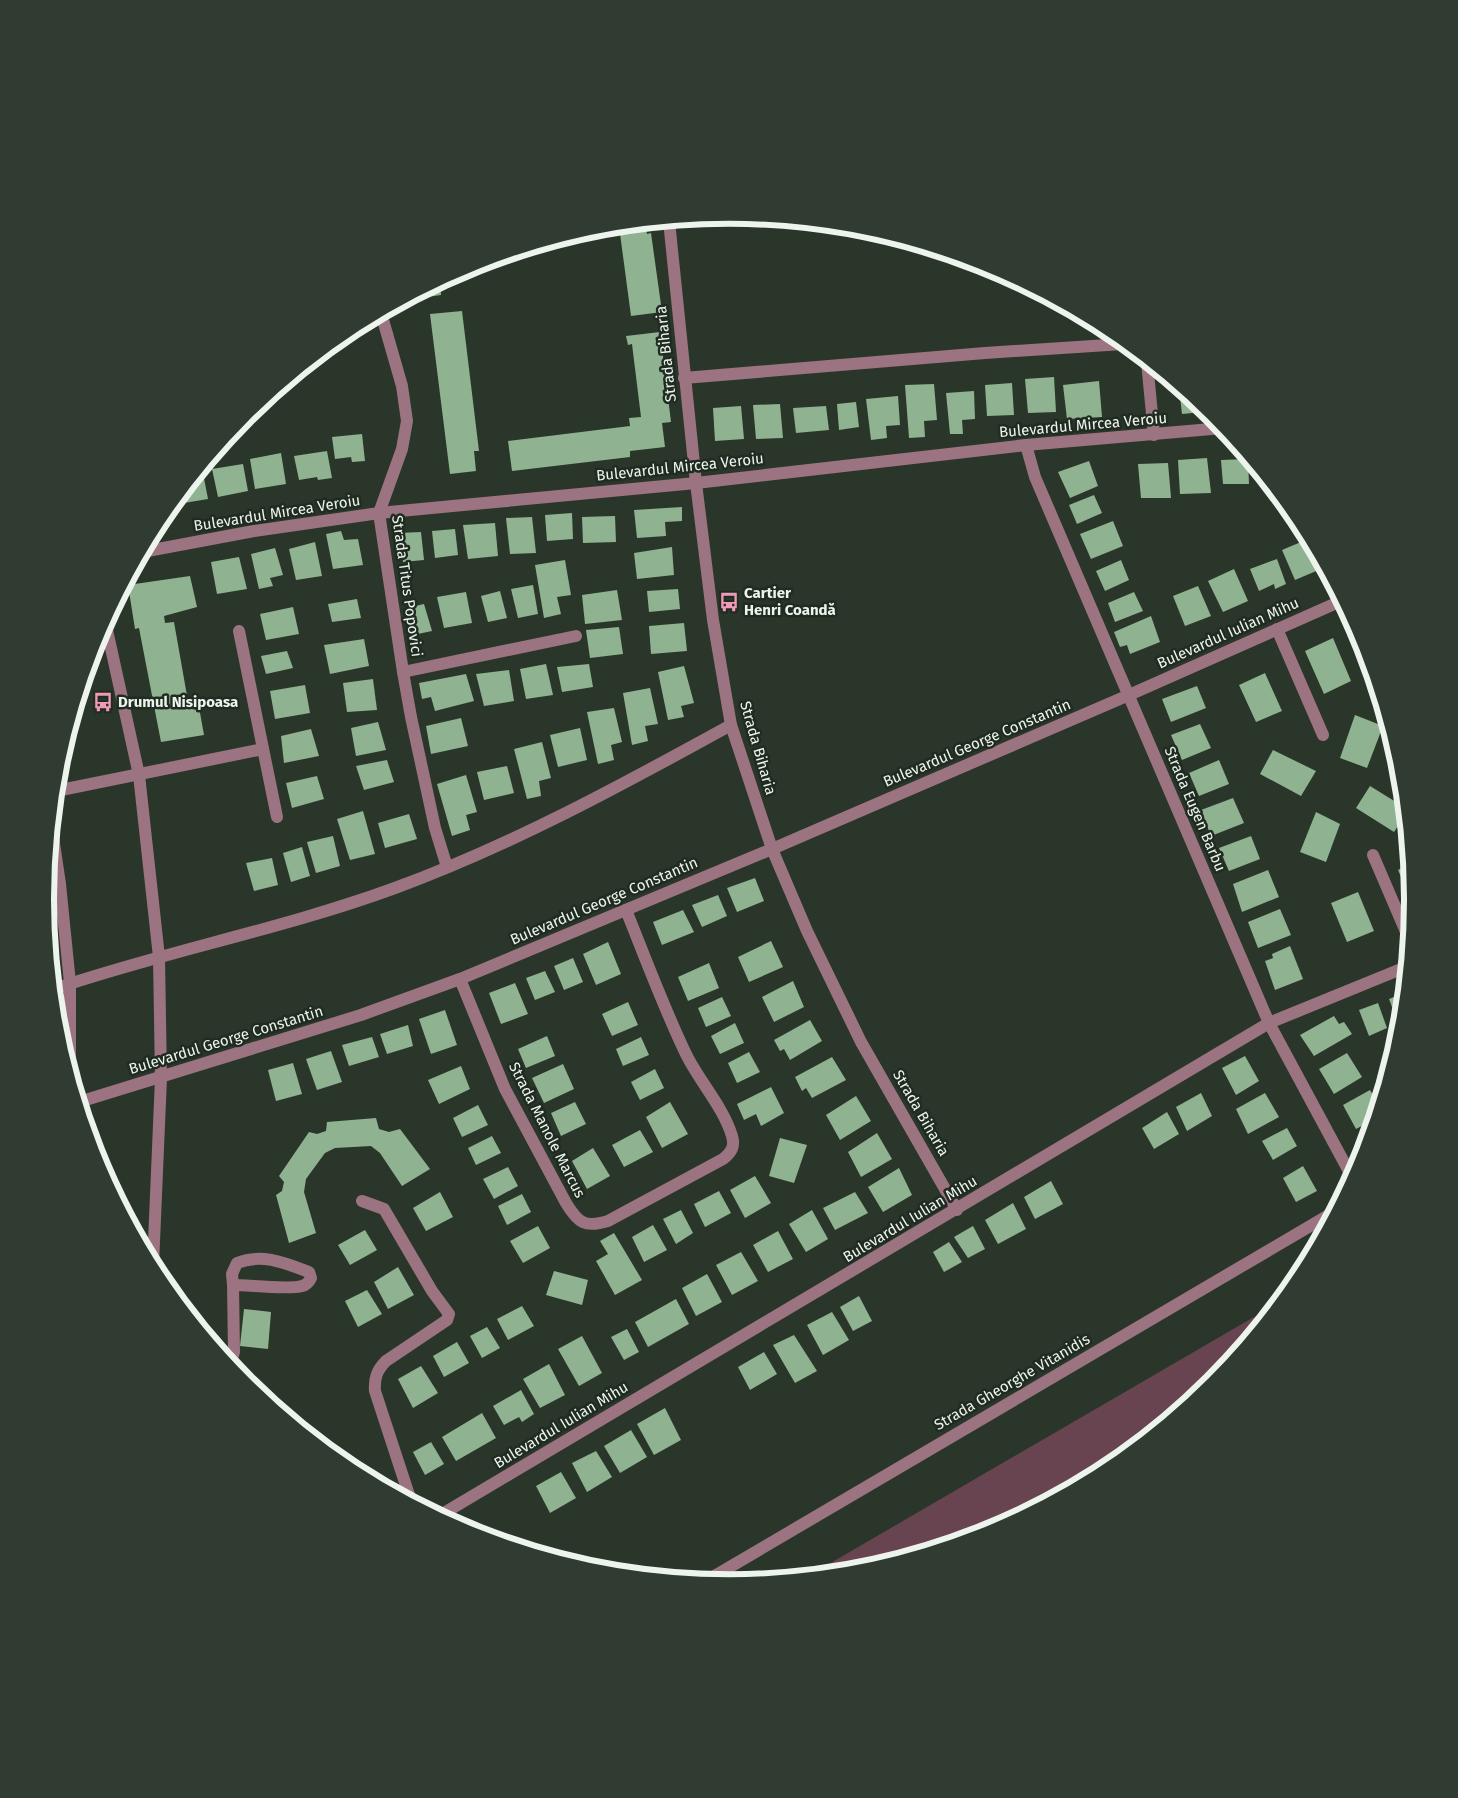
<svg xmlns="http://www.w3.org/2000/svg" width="1458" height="1798" font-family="'Fira Sans',sans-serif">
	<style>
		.green { fill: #674450 }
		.building { fill: #8fb390 }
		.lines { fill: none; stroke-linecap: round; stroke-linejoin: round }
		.minor { stroke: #9c7381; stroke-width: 12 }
		.labels { text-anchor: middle; stroke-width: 5; stroke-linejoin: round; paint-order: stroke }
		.street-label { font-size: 15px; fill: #edf4ed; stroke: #202c21 }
		.poi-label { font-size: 15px; font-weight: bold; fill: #edf4ed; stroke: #202c21; text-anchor: start }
		.rim { fill: none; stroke: #edf4ed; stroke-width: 6 }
	</style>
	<rect width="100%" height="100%" fill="#2a362a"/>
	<path class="green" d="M 1278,1303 L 1212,1383 L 1109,1468 L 990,1531 L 862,1570 L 810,1575 Z"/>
	<g class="building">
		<path d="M 645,223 L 647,234 L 651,233 L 662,312 L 631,316 L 619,226 Z"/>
		<path d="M 440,282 L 441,295 L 413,299 L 413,296 Z"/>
		<path d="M 462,311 L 479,451 L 474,451 L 476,471 L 450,474 L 430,314 Z"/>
		<path d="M 660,332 L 671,422 L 662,423 L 665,447 L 630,451 L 630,457 L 512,471 L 508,441 L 630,426 L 629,418 L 641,417 L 632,344 L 628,345 L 626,336 Z"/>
		<path d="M 1054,377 L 1056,412 L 1028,413 L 1025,379 Z"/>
		<path d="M 1099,381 L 1102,417 L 1067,419 L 1063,385 Z"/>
		<path d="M 1012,383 L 1014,415 L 987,416 L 985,385 Z"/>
		<path d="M 934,384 L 937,420 L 924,421 L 925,437 L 909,438 L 905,385 Z"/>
		<path d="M 1179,388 L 1203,407 L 1203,412 L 1182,414 Z"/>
		<path d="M 974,391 L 975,419 L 962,420 L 963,434 L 950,434 L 946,393 Z"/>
		<path d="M 898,396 L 900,425 L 886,426 L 887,438 L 871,440 L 866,399 Z"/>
		<path d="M 856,402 L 859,427 L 839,430 L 837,404 Z"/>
		<path d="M 780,404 L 783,438 L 756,439 L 753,405 Z"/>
		<path d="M 741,406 L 744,439 L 715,441 L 713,408 Z"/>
		<path d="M 826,406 L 829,430 L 796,433 L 793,408 Z"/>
		<path d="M 362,434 L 365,461 L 352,462 L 351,457 L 335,459 L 332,437 Z"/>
		<path d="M 327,451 L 332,478 L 318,480 L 317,477 L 299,480 L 294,456 Z"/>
		<path d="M 281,453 L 286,484 L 255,489 L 250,459 Z"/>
		<path d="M 1207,458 L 1211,493 L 1180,494 L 1178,460 Z"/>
		<path d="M 1248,459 L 1249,484 L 1223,484 L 1221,460 Z"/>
		<path d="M 1089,461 L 1098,486 L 1070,498 L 1058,472 Z"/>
		<path d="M 1168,463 L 1171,498 L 1141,498 L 1138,464 Z"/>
		<path d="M 243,464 L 248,491 L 218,497 L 212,469 Z"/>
		<path d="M 202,468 L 208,499 L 178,504 L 177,499 Z"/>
		<path d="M 1262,476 L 1271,486 L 1263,487 Z"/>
		<path d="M 1094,495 L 1102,513 L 1077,524 L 1069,505 Z"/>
		<path d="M 682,507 L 682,521 L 665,522 L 666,536 L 637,538 L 634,510 Z"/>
		<path d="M 572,513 L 573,539 L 547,541 L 545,515 Z"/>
		<path d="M 615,516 L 616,542 L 583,543 L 582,517 Z"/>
		<path d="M 532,517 L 536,553 L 510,554 L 506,518 Z"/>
		<path d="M 1113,521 L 1123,546 L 1091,559 L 1080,534 Z"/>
		<path d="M 495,523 L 498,556 L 468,559 L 463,525 Z"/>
		<path d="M 455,529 L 458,555 L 435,558 L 432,531 Z"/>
		<path d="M 341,531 L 344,540 L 358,539 L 363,565 L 333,569 L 326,534 Z"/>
		<path d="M 421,532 L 424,560 L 403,562 L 399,533 Z"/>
		<path d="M 1308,539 L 1321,569 L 1295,580 L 1282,550 Z"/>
		<path d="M 315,542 L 322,576 L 296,580 L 289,549 Z"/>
		<path d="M 672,547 L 674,575 L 637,579 L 634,553 Z"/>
		<path d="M 275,548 L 283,575 L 270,578 L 273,586 L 259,589 L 251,554 Z"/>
		<path d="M 239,557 L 247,589 L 217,594 L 211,562 Z"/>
		<path d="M 1277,559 L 1286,584 L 1275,589 L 1274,584 L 1259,591 L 1250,569 Z"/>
		<path d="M 565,560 L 571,595 L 557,597 L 561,614 L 544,618 L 535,565 Z"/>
		<path d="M 1121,560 L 1129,580 L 1105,591 L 1096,571 Z"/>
		<path d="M 1234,569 L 1248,601 L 1223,612 L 1208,581 Z"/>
		<path d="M 190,576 L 197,607 L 164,616 L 165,623 L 174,622 L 189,707 L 199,707 L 204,735 L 161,742 L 139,628 L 135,629 L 128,585 Z"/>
		<path d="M 533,585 L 538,614 L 518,618 L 511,589 Z"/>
		<path d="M 1198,586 L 1211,616 L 1185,626 L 1173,596 Z"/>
		<path d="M 678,589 L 680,609 L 649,612 L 647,591 Z"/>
		<path d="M 617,590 L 622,620 L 585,624 L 582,595 Z"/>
		<path d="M 500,591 L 507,618 L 488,622 L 481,596 Z"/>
		<path d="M 466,592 L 472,623 L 444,628 L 437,597 Z"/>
		<path d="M 1134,592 L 1143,611 L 1115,622 L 1108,603 Z"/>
		<path d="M 357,599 L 361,618 L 332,622 L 328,604 Z"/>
		<path d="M 424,604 L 432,631 L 413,635 L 407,608 Z"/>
		<path d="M 293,607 L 299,634 L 266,640 L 260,614 Z"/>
		<path d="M 1151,616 L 1160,642 L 1130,654 L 1127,645 L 1120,647 L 1114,632 Z"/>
		<path d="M 684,623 L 687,651 L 651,654 L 649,626 Z"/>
		<path d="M 619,627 L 623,654 L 590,658 L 586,630 Z"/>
		<path d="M 1333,638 L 1351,681 L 1324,694 L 1305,651 Z"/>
		<path d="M 364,639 L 369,666 L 330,674 L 324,645 Z"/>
		<path d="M 287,651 L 293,668 L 266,674 L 261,656 Z"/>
		<path d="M 546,664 L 553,695 L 526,699 L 520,669 Z"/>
		<path d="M 589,664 L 593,687 L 562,692 L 557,667 Z"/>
		<path d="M 684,666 L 694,703 L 681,706 L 684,717 L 668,720 L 658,672 Z"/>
		<path d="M 509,670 L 514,701 L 484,706 L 476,674 Z"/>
		<path d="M 1265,673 L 1282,711 L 1256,722 L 1239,685 Z"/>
		<path d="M 466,674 L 474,701 L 435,711 L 431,697 L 422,699 L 419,683 Z"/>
		<path d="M 373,679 L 377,710 L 347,712 L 343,683 Z"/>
		<path d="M 305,685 L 310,713 L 275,719 L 270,691 Z"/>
		<path d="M 1197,686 L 1206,708 L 1171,722 L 1162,699 Z"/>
		<path d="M 650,688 L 658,724 L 645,726 L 648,741 L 632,745 L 623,693 Z"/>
		<path d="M 614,708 L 622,742 L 611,745 L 614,760 L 598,764 L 587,712 Z"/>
		<path d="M 1355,715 L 1383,726 L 1367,768 L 1340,758 Z"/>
		<path d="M 461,718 L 468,746 L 431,754 L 426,726 Z"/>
		<path d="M 378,722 L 386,750 L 356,756 L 351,728 Z"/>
		<path d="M 1200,724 L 1211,748 L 1182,760 L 1171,735 Z"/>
		<path d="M 580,728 L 587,760 L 558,767 L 550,735 Z"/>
		<path d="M 311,729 L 319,756 L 284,763 L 281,736 Z"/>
		<path d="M 542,742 L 551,778 L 539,781 L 541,796 L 527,799 L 514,749 Z"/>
		<path d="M 1273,750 L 1316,771 L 1301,796 L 1260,774 Z"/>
		<path d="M 387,760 L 394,782 L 364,790 L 356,766 Z"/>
		<path d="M 1219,760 L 1229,784 L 1199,796 L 1189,773 Z"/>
		<path d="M 507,766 L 514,793 L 484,800 L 477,772 Z"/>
		<path d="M 466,775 L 477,812 L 466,815 L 470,830 L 452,836 L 437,784 Z"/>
		<path d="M 317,776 L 324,799 L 292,808 L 286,783 Z"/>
		<path d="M 1370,786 L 1404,807 L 1405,815 L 1394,832 L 1356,808 Z"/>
		<path d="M 1233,798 L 1244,823 L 1211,836 L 1201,810 Z"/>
		<path d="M 363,811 L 375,854 L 350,860 L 337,819 Z"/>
		<path d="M 1316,812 L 1340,824 L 1326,862 L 1300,852 Z"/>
		<path d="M 409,814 L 417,839 L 385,848 L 378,823 Z"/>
		<path d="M 333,836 L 340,866 L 316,873 L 307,842 Z"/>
		<path d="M 1251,836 L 1260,859 L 1229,871 L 1219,848 Z"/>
		<path d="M 302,847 L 310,876 L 291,882 L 283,853 Z"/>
		<path d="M 272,858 L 278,885 L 254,891 L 246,863 Z"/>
		<path d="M 1410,864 L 1413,899 L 1413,904 L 1398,870 Z"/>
		<path d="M 1268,870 L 1279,897 L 1242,912 L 1233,884 Z"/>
		<path d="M 755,878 L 764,901 L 737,912 L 727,888 Z"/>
		<path d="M 1358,892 L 1374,931 L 1347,942 L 1331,903 Z"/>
		<path d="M 718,895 L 727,916 L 702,927 L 692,905 Z"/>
		<path d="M 1280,909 L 1291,935 L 1258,948 L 1248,922 Z"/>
		<path d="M 683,910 L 694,932 L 662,945 L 653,922 Z"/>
		<path d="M 771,941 L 783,967 L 749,982 L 738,957 Z"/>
		<path d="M 608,942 L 621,974 L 596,985 L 583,954 Z"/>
		<path d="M 1290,946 L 1303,979 L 1275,990 L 1265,961 L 1273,958 L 1272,954 Z"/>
		<path d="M 573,958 L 583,982 L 564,990 L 554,966 Z"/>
		<path d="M 709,963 L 719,988 L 688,1001 L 678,977 Z"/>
		<path d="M 545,971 L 555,992 L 535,1000 L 526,978 Z"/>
		<path d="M 793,981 L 804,1007 L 774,1022 L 762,997 Z"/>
		<path d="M 515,983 L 528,1014 L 501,1024 L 489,993 Z"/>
		<path d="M 1404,993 L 1401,1016 L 1400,1028 L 1389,999 Z"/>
		<path d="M 722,997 L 731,1016 L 706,1027 L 698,1008 Z"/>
		<path d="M 628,1002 L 638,1025 L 612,1036 L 602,1014 Z"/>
		<path d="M 1378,1003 L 1387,1028 L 1369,1036 L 1359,1010 Z"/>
		<path d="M 445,1010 L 457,1045 L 431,1054 L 419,1019 Z"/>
		<path d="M 1334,1016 L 1339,1024 L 1344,1022 L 1352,1034 L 1314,1056 L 1300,1035 Z"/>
		<path d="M 810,1020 L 822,1041 L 790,1060 L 784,1049 L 780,1051 L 774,1040 Z"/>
		<path d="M 735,1023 L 744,1043 L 720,1054 L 711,1036 Z"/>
		<path d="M 408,1025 L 413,1046 L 387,1054 L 380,1034 Z"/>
		<path d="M 547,1036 L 555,1056 L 526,1068 L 518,1049 Z"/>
		<path d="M 372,1037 L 379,1057 L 349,1066 L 342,1045 Z"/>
		<path d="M 641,1037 L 649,1055 L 623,1066 L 616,1049 Z"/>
		<path d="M 331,1051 L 342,1082 L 317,1090 L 306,1059 Z"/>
		<path d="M 749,1052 L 760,1072 L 737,1083 L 728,1063 Z"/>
		<path d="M 1347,1053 L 1362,1077 L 1334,1094 L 1319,1069 Z"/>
		<path d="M 1245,1056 L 1259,1081 L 1236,1095 L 1222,1068 Z"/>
		<path d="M 832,1057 L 846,1080 L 812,1098 L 806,1088 L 802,1091 L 795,1077 Z"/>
		<path d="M 293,1063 L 302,1094 L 276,1101 L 268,1070 Z"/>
		<path d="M 563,1064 L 574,1089 L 544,1103 L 532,1078 Z"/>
		<path d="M 461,1066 L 470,1089 L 439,1104 L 428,1080 Z"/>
		<path d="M 655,1069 L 664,1088 L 640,1100 L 631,1082 Z"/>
		<path d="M 771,1087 L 784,1113 L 761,1126 L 756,1114 L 744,1120 L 737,1104 Z"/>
		<path d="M 1370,1090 L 1378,1103 L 1373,1120 L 1356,1129 L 1343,1105 Z"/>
		<path d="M 1201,1093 L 1212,1116 L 1187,1131 L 1176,1107 Z"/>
		<path d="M 1265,1093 L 1279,1117 L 1248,1134 L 1236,1109 Z"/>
		<path d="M 856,1096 L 871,1121 L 840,1140 L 826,1115 Z"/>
		<path d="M 575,1102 L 586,1124 L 561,1136 L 551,1113 Z"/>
		<path d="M 670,1102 L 688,1134 L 662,1148 L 646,1117 Z"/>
		<path d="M 478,1105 L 488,1125 L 462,1137 L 453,1118 Z"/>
		<path d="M 1167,1112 L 1179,1134 L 1154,1149 L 1142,1128 Z"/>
		<path d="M 376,1118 L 379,1129 L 389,1132 L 400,1129 L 430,1169 L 402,1186 L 380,1153 L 371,1146 L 335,1148 L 325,1153 L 306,1179 L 304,1192 L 316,1233 L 289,1243 L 276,1195 L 282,1191 L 284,1182 L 279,1176 L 309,1132 L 317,1134 L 326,1131 L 327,1122 Z"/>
		<path d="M 1287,1128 L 1297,1146 L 1273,1160 L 1262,1141 Z"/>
		<path d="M 640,1130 L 653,1152 L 624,1167 L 612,1145 Z"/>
		<path d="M 1370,1130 L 1365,1148 L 1359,1136 Z"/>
		<path d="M 877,1133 L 892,1159 L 861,1177 L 848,1152 Z"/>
		<path d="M 492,1136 L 501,1153 L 476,1165 L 468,1148 Z"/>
		<path d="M 780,1138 L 807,1145 L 794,1183 L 769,1176 Z"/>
		<path d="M 593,1148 L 610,1176 L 587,1189 L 572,1161 Z"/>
		<path d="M 1303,1166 L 1317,1191 L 1296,1202 L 1283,1178 Z"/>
		<path d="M 508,1167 L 518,1186 L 494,1199 L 483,1179 Z"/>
		<path d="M 899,1168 L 912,1195 L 883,1212 L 868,1187 Z"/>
		<path d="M 755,1176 L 771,1203 L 745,1218 L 730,1190 Z"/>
		<path d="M 1051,1181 L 1063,1204 L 1035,1219 L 1024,1197 Z"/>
		<path d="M 719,1191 L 731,1213 L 705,1227 L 694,1204 Z"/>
		<path d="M 440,1192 L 453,1217 L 426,1231 L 413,1208 Z"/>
		<path d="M 855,1192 L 868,1213 L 835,1230 L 823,1208 Z"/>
		<path d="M 522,1194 L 531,1212 L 507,1225 L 498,1206 Z"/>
		<path d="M 1013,1203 L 1026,1229 L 998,1244 L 985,1220 Z"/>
		<path d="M 681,1210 L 693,1233 L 676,1244 L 663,1219 Z"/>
		<path d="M 812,1210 L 828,1239 L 806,1252 L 789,1224 Z"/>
		<path d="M 653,1225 L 667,1250 L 644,1262 L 632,1237 Z"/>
		<path d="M 538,1226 L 550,1248 L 523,1263 L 510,1241 Z"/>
		<path d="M 973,1226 L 985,1249 L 968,1258 L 954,1237 Z"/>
		<path d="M 365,1230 L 377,1250 L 350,1265 L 338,1245 Z"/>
		<path d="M 778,1231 L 793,1259 L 768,1272 L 753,1245 Z"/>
		<path d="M 614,1233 L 642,1280 L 615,1295 L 596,1261 L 608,1254 L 600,1241 Z"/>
		<path d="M 949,1242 L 962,1262 L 944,1272 L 933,1252 Z"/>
		<path d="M 741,1252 L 758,1281 L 732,1295 L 716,1265 Z"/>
		<path d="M 398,1267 L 414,1295 L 388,1309 L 374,1282 Z"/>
		<path d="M 554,1271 L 588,1280 L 582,1305 L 546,1295 Z"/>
		<path d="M 707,1274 L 722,1302 L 696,1316 L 682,1288 Z"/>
		<path d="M 367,1290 L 382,1314 L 358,1327 L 345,1301 Z"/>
		<path d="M 859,1296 L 872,1321 L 853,1331 L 840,1307 Z"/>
		<path d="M 676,1299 L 689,1324 L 648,1347 L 635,1322 Z"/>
		<path d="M 522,1306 L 534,1326 L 508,1340 L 497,1319 Z"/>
		<path d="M 244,1309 L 271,1312 L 268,1349 L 240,1346 Z"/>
		<path d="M 832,1312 L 849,1340 L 823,1355 L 807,1325 Z"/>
		<path d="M 487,1327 L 500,1348 L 482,1358 L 470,1336 Z"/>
		<path d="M 627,1329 L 639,1352 L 624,1360 L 611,1337 Z"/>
		<path d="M 794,1335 L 817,1371 L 795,1383 L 773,1345 Z"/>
		<path d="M 582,1336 L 602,1373 L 579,1386 L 558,1349 Z"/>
		<path d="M 457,1342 L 469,1363 L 444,1377 L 433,1356 Z"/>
		<path d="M 764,1352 L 777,1374 L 750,1390 L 738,1367 Z"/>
		<path d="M 549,1364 L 565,1395 L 540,1408 L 523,1379 Z"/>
		<path d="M 421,1366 L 438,1393 L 413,1408 L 398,1379 Z"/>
		<path d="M 521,1390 L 534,1414 L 522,1422 L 519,1417 L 504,1425 L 493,1406 Z"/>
		<path d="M 665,1408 L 681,1440 L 654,1455 L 637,1424 Z"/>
		<path d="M 482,1413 L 496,1438 L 456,1461 L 442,1437 Z"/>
		<path d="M 631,1430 L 647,1457 L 620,1473 L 604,1446 Z"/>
		<path d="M 431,1442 L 444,1464 L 425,1475 L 413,1452 Z"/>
		<path d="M 596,1451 L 612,1477 L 587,1492 L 572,1463 Z"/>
		<path d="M 561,1472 L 576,1498 L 550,1513 L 536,1486 Z"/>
		<path d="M 474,1523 L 480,1535 L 463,1529 Z"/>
	</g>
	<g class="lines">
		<g class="minor">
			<path d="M 669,221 L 696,483 L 713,620 L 731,725 L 772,849 L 807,931 L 861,1042 L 957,1210"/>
			<path d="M 381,313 L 402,386 L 407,421 L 402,449 L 379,513 L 403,672 L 411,717 L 435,828 L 447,867"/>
			<path d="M 1147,362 L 1154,435"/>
			<path d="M 684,378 L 985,353 L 1123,344 L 1132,349"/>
			<path d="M 1026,445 L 1035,477 L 1269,1023 L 1352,1177"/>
			<path d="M 142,552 L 254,531 L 379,513 L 696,483 L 1026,445 L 1223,428"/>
			<path d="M 105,621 L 139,775 L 159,957 L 161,1078 L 153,1265"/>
			<path d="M 1277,629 L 1323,735"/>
			<path d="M 239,631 L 277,817"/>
			<path d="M 403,672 L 576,636"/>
			<path d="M 56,791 L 263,749"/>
			<path d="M 52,830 L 60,884 L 70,983 L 70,1072"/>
			<path d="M 1373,855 L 1409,939"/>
			<path d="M 460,979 L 505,1089 L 566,1203 C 578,1223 585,1228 608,1221 L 723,1159 C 732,1152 735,1146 732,1136 C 723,1106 698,1080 685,1052 C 663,1006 645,957 626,910"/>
			<path d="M 54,989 C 166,951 283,929 395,888 C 512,845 622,785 731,725"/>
			<path d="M 79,1102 L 361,1015 L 460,979 L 772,849 L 1129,695 L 1341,601"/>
			<path d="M 362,1201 L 384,1209 L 432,1291 L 449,1314 L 447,1320 L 386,1361 C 377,1370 374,1378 375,1391 L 411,1501"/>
			<path d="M 230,1364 L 234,1352 L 233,1285 L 232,1274 L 237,1263 C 262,1253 285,1263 309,1272 L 311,1278 C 309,1282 307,1285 302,1286 C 288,1290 249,1285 233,1285"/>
			<path d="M 439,1516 L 1269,1023 L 1406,967"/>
			<path d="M 706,1581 L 1334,1212"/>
		</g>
	</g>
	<defs>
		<symbol id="bus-bare" viewBox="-9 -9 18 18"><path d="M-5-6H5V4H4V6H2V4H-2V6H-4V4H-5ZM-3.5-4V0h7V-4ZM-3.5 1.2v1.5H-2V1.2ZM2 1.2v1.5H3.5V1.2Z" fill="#ef9ab8" stroke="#202c21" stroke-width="2.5" paint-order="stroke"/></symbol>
	</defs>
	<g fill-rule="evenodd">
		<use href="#bus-bare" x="715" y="588" width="28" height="28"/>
		<use href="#bus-bare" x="89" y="688" width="28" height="28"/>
	</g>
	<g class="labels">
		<g class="street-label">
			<text transform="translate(666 354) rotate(-96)" y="5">Strada Biharia</text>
			<text transform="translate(1083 425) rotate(-5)" y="5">Bulevardul Mircea Veroiu</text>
			<text transform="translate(680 467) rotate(-6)" y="5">Bulevardul Mircea Veroiu</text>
			<text transform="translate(277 513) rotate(-9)" y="5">Bulevardul Mircea Veroiu</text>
			<text transform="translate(407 586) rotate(82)" y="5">Strada Titus Popovici</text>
			<text transform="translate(1228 633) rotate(-24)" y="5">Bulevardul Iulian Mihu</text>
			<text transform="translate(977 743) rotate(-23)" y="5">Bulevardul George Constantin</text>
			<text transform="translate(758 748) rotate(74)" y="5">Strada Biharia</text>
			<text transform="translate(1195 809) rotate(67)" y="5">Strada Eugen Barbu</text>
			<text transform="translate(604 901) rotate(-23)" y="5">Bulevardul George Constantin</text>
			<text transform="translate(226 1040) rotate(-17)" y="5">Bulevardul George Constantin</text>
			<text transform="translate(921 1113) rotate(60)" y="5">Strada Biharia</text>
			<text transform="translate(547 1130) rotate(63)" y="5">Strada Manole Marcus</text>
			<text transform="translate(910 1219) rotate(-31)" y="5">Bulevardul Iulian Mihu</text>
			<text transform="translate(1012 1382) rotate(-30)" y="5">Strada Gheorghe Vitanidis</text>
			<text transform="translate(561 1425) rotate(-31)" y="5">Bulevardul Iulian Mihu</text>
		</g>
		<g class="poi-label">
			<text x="744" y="598">Cartier<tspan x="744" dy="17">Henri Coandă</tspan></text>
			<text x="118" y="707">Drumul Nisipoasa</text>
		</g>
	</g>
	<path d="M0 0H1458V1798H0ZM54 899a675 675 0 1 1 1350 0a675 675 0 1 1-1350 0Z" fill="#303c31" fill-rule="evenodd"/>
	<path class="rim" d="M54 899a675 675 0 1 1 1350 0a675 675 0 1 1-1350 0Z"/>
</svg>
